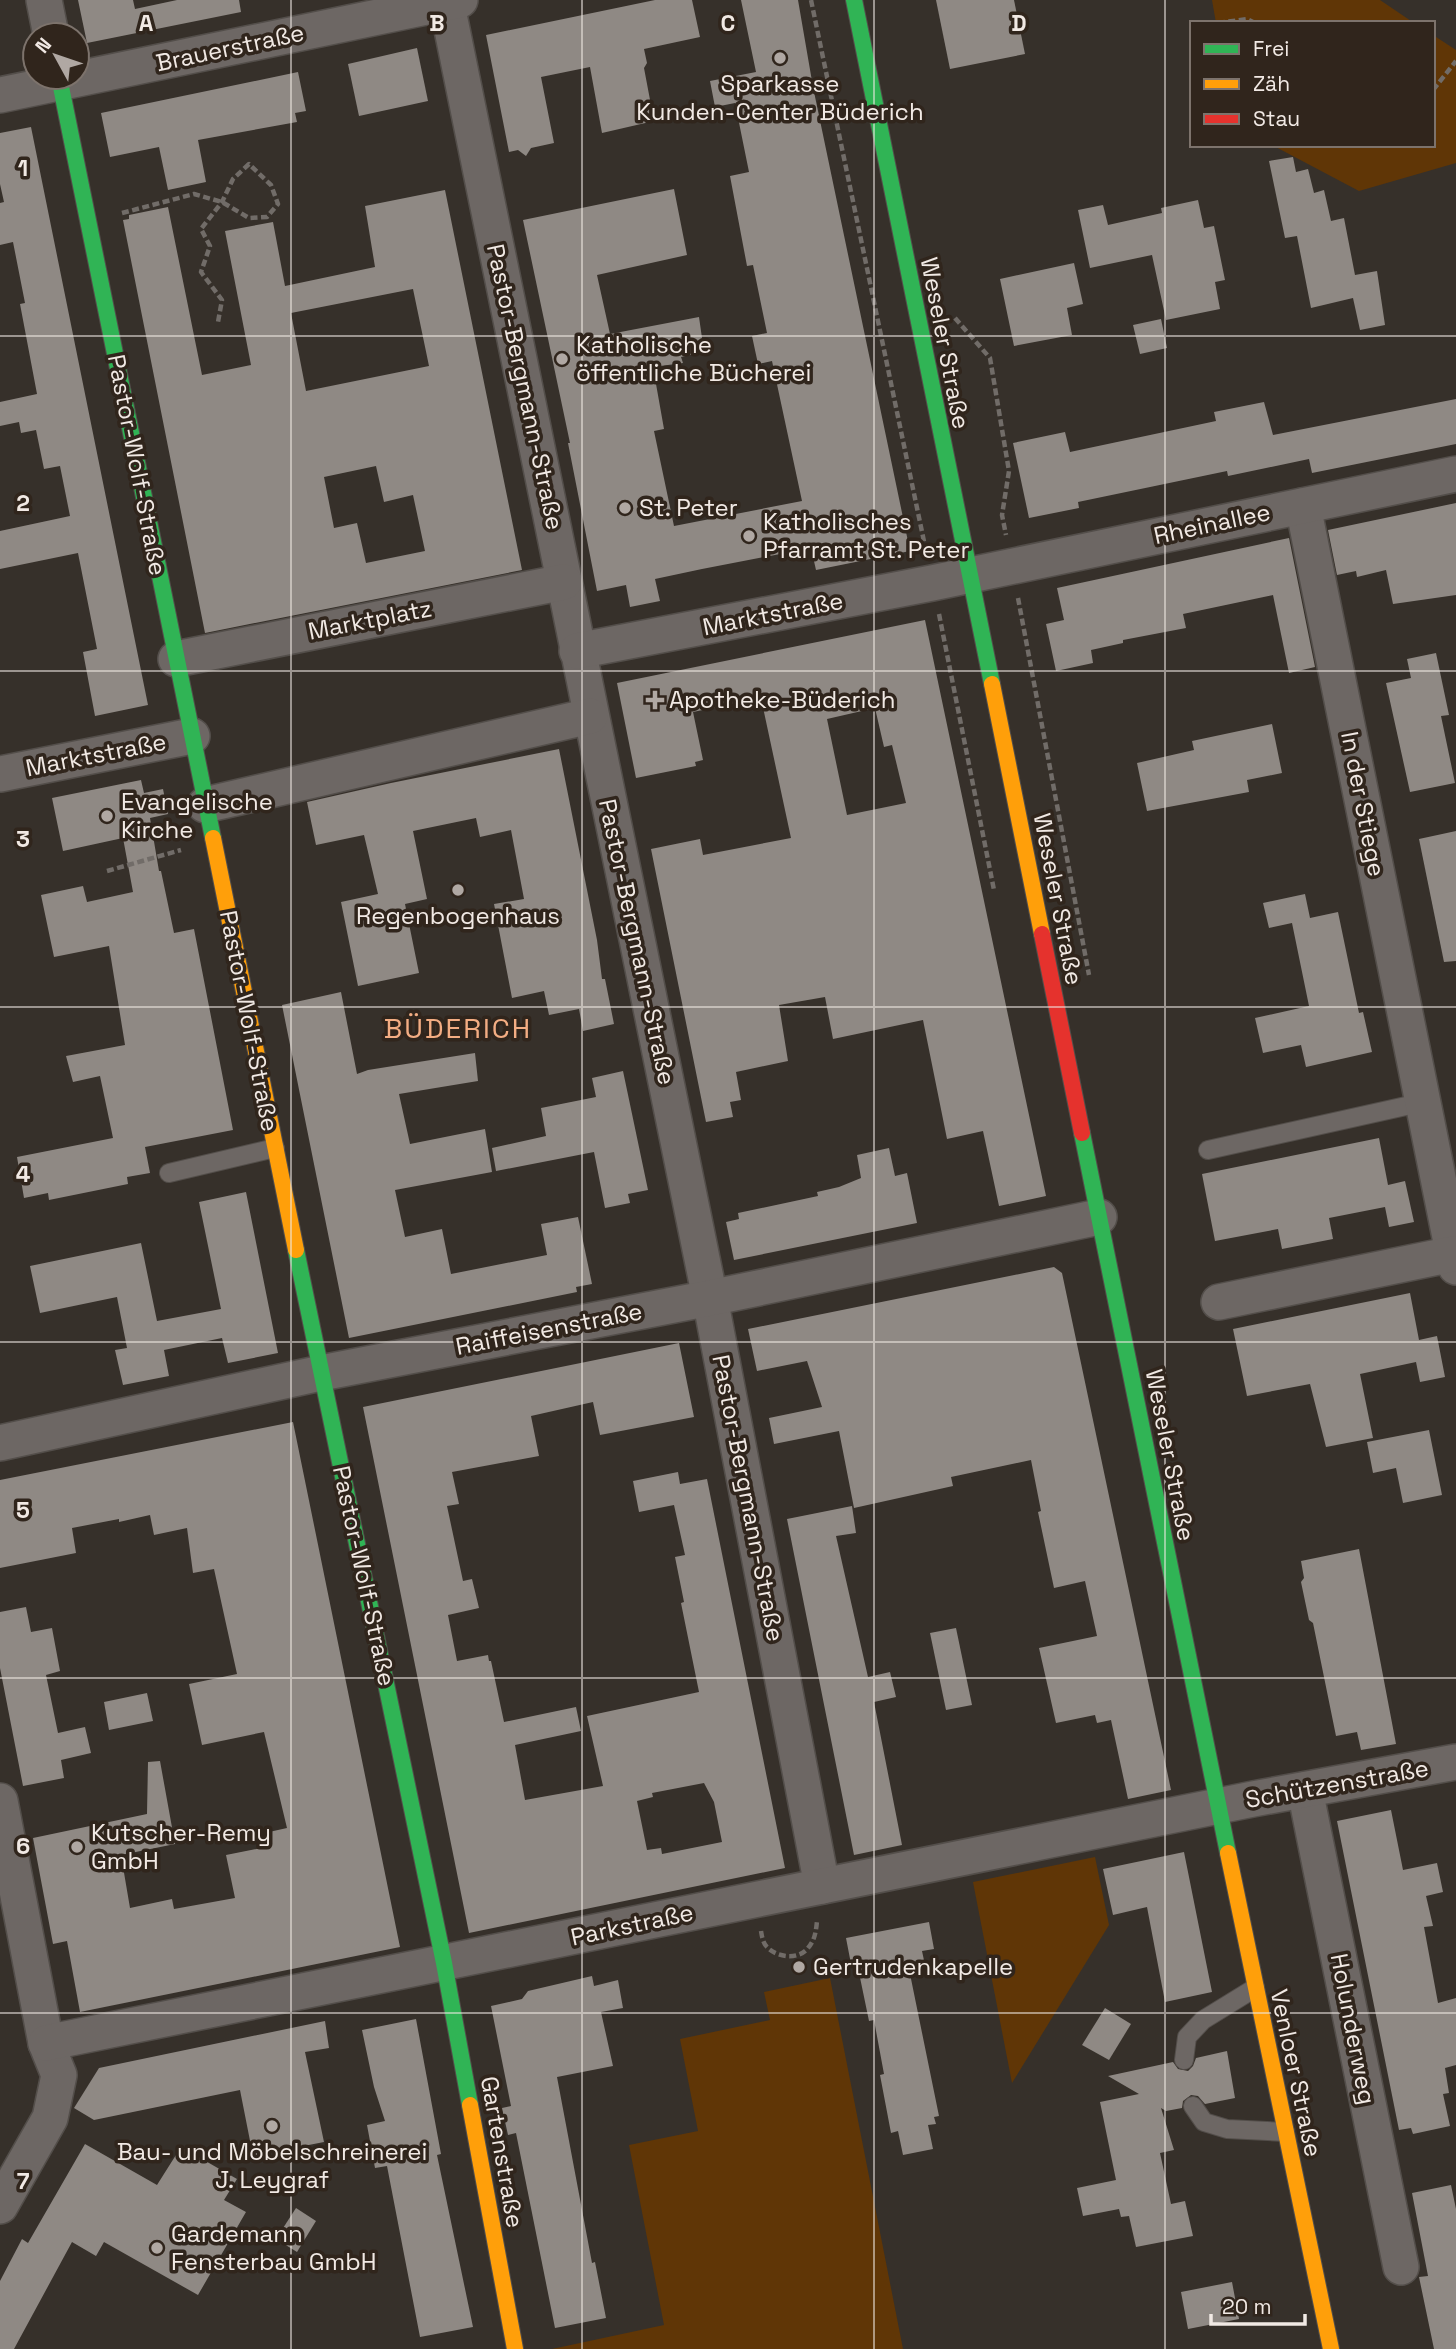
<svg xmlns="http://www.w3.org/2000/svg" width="1456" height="2349" font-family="'Space Grotesk',sans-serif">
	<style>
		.green { fill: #603606 }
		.building { fill: #8f8984; fill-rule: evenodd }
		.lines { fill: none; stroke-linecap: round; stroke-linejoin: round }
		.lane-casing { stroke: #534e4a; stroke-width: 20 }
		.street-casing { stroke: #534e4a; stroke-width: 38 }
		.fast-casing { stroke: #534e4a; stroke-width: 18 }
		.slow-casing { stroke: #534e4a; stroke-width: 18 }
		.jam-casing { stroke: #534e4a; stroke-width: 18 }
		.path { stroke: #716c68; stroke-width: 4.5; stroke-dasharray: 7 3.5; stroke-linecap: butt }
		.lane { stroke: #6d6764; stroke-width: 18 }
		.street { stroke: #6d6764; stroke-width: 35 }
		.fast { stroke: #30b455; stroke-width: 16 }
		.slow { stroke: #ff9f0a; stroke-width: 16 }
		.jam { stroke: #e5322d; stroke-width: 16 }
		.grid { fill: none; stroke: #f1e9e4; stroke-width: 2; stroke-opacity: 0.55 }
		.poi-dot { fill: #b0a8a3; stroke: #30251c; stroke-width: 2.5 }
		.labels { text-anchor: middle; stroke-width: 7; stroke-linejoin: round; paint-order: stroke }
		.street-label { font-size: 24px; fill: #f1e9e4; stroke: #30251c }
		.poi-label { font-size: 24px; fill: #f1e9e4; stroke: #30251c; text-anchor: start }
		.quarter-label { font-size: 28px; letter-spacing: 2px; fill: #f3ad83; stroke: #30251c }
		.grid-label { font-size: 23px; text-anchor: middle; font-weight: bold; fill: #f1e9e4; stroke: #30251c; stroke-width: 7; stroke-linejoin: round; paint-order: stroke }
	</style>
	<rect width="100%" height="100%" fill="#36302a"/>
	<g class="green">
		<path d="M 1212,0 L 1380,0 L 1414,23 L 1216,23 Z"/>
		<path d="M 1433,35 L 1456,50 L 1456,163 L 1359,191 L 1272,145 L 1433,145 Z"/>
		<path d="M 1095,1857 L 1109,1925 L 1012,2083 L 973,1882 Z"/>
		<path d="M 830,1978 L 903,2349 L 552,2349 L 664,2325 L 629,2145 L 698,2131 L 680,2039 L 770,2020 L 764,1992 Z"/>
	</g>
	<g class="building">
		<path d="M 78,0 L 133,0 L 135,9 L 177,0 L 239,0 L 241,12 L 87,43 Z"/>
		<path d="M 655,0 L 692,0 L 700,37 L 644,49 L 647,63 L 644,68 L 654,121 L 602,133 L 590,67 L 541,77 L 554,143 L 531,148 L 526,156 L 518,150 L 509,152 L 486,35 Z"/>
		<path d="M 741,0 L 798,0 L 813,87 L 910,551 L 816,570 L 811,548 L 702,569 L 655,579 L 660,601 L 630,607 L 626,585 L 597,591 L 568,443 L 570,443 L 523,220 L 674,189 L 687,255 L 597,275 L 610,334 L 699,317 L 704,352 L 681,357 L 683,363 L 653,367 L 664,429 L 654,431 L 674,526 L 802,501 L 772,361 L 758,364 L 752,336 L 767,333 L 753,265 L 747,266 L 730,176 L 749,172 L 735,103 L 715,107 L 710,81 L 756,72 Z"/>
		<path d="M 936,0 L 1014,0 L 1025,54 L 950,69 Z"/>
		<path d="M 417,48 L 428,101 L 359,116 L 348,64 Z"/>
		<path d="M 298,72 L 306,111 L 295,113 L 297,122 L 198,140 L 206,182 L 168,190 L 159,147 L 110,157 L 101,113 Z"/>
		<path d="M 31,127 L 148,705 L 95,716 L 83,652 L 97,649 L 78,553 L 0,569 L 0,531 L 70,516 L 60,466 L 44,469 L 36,430 L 21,433 L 19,422 L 0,426 L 0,402 L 37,394 L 20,304 L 25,303 L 13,242 L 0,245 L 0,203 L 4,202 L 0,184 L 0,133 Z"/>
		<path d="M 1293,157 L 1296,172 L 1308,169 L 1314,193 L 1324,190 L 1331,221 L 1344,218 L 1355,275 L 1377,271 L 1385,325 L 1360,330 L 1353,298 L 1311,308 L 1297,236 L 1285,238 L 1269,161 Z"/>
		<path d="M 445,190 L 522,570 L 205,633 L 123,220 L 129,219 L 129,215 L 168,207 L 202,375 L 251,365 L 225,231 L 273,222 L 285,286 L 375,267 L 365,206 ZM 413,289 L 429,366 L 306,391 L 291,313 ZM 376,466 L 384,502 L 413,495 L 425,551 L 366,563 L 357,523 L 334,528 L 324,477 Z"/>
		<path d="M 1198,200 L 1204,228 L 1214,226 L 1225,280 L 1215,282 L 1220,309 L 1166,320 L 1152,255 L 1090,268 L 1078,210 L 1103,205 L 1108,225 L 1162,213 L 1161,208 Z"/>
		<path d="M 1074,263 L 1083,304 L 1067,308 L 1072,335 L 1014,346 L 1000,279 Z"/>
		<path d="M 1161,319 L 1167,348 L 1140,354 L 1133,325 Z"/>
		<path d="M 1456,399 L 1456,444 L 1312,473 L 1309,459 L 1228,476 L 1227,471 L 1078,502 L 1079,508 L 1029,518 L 1013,443 L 1065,432 L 1070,452 L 1216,421 L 1214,412 L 1264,402 L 1273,435 Z"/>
		<path d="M 1456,503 L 1456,595 L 1393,604 L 1386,570 L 1357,577 L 1356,571 L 1337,575 L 1328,530 Z"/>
		<path d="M 1289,538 L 1315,667 L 1289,673 L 1273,595 L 1183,614 L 1186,628 L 1123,640 L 1123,643 L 1091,650 L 1093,663 L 1056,671 L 1046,624 L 1064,620 L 1057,588 Z"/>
		<path d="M 925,620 L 1046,1196 L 999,1206 L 983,1131 L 947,1139 L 923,1020 L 833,1039 L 825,997 L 779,1005 L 788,1061 L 736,1072 L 741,1100 L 730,1102 L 733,1117 L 706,1122 L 651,849 L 700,839 L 703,855 L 791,838 L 761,698 L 693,712 L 703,760 L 695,762 L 696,766 L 636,778 L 617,683 ZM 875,708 L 884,747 L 892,745 L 906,803 L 847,815 L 827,719 Z"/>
		<path d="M 1436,653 L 1449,715 L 1441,716 L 1455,783 L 1410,792 L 1386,683 L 1411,678 L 1407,659 Z"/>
		<path d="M 1272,724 L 1282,773 L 1247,780 L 1249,792 L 1147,811 L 1137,763 L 1194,750 L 1192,741 Z"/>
		<path d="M 559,749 L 597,940 L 602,979 L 605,979 L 614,1024 L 583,1031 L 579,1009 L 549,1015 L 544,991 L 512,998 L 494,904 L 524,899 L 511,830 L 480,837 L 476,818 L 413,831 L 427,899 L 405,904 L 419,973 L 358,986 L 341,902 L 378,894 L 364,835 L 316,845 L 307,802 L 391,783 Z"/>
		<path d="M 141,780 L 144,793 L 163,789 L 168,814 L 150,818 L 159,871 L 161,871 L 174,933 L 194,929 L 233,1130 L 145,1147 L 150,1173 L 127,1177 L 128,1184 L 49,1200 L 48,1193 L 24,1198 L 17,1157 L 113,1138 L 100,1076 L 73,1082 L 66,1056 L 125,1045 L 109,946 L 54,957 L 41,895 L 83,886 L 87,902 L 133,892 L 123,838 L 63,851 L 52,798 Z"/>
		<path d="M 1456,831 L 1456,961 L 1444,962 L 1419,839 Z"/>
		<path d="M 1305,894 L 1310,918 L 1338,912 L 1359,1013 L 1363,1012 L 1372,1052 L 1306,1067 L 1301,1045 L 1263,1053 L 1255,1018 L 1309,1006 L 1292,923 L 1269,928 L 1263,903 Z"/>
		<path d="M 341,992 L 357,1074 L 368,1070 L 475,1053 L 478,1081 L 399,1094 L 410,1144 L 485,1129 L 492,1172 L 395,1190 L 405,1237 L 442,1229 L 451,1274 L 547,1255 L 541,1224 L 578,1217 L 592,1284 L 576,1287 L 577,1292 L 349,1338 L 282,1005 Z"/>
		<path d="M 623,1071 L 648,1190 L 628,1194 L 630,1203 L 605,1208 L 594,1152 L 496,1171 L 492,1148 L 546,1136 L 541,1108 L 596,1097 L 592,1078 Z"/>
		<path d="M 1379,1138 L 1388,1185 L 1405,1181 L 1414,1222 L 1389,1227 L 1385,1207 L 1329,1218 L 1333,1239 L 1282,1249 L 1278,1229 L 1215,1241 L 1202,1174 Z"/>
		<path d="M 889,1148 L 895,1176 L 907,1173 L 917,1223 L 734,1260 L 726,1222 L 739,1219 L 738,1213 L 818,1196 L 817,1192 L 839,1187 L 861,1178 L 857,1155 Z"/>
		<path d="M 246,1192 L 278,1353 L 228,1363 L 222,1338 L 164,1350 L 169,1376 L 123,1385 L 115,1350 L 127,1348 L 117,1297 L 40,1313 L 30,1266 L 141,1243 L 157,1321 L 221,1309 L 199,1202 Z"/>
		<path d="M 1054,1267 L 1062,1273 L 1171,1790 L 1128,1799 L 1111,1720 L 1097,1723 L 1095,1715 L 1056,1723 L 1039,1648 L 1097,1636 L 1085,1581 L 1054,1588 L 1038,1512 L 1041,1511 L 1031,1460 L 951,1477 L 953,1486 L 854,1508 L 839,1431 L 774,1444 L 769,1418 L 822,1407 L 807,1361 L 757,1371 L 748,1329 Z"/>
		<path d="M 1410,1293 L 1419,1340 L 1437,1336 L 1445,1377 L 1420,1382 L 1416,1362 L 1360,1374 L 1373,1438 L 1326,1447 L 1310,1384 L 1247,1396 L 1233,1329 Z"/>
		<path d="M 679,1343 L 694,1417 L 600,1435 L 593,1402 L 531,1416 L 539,1456 L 452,1472 L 459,1504 L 447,1506 L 463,1581 L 472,1579 L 479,1608 L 448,1615 L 457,1661 L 488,1655 L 489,1661 L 491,1661 L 504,1722 L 576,1707 L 581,1731 L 515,1745 L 525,1800 L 603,1786 L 587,1716 L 699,1692 L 681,1603 L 684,1602 L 675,1557 L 685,1555 L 674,1505 L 639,1512 L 633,1481 L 678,1472 L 680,1484 L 707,1479 L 785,1868 L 469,1933 L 363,1407 ZM 704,1783 L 714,1802 L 722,1842 L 662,1854 L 661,1848 L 647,1850 L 637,1801 L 653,1797 L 652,1793 Z"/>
		<path d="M 293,1422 L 400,1947 L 80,2012 L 67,1941 L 53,1944 L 33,1838 L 147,1814 L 148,1762 L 160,1761 L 175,1844 L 121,1855 L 130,1908 L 172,1899 L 174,1909 L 235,1898 L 226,1855 L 271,1846 L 269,1832 L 287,1828 L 264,1732 L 202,1745 L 189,1684 L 237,1674 L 214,1569 L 193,1573 L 187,1528 L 154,1535 L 150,1515 L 119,1522 L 119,1519 L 72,1528 L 76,1553 L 0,1568 L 0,1480 Z"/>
		<path d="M 1429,1430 L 1442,1495 L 1403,1503 L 1396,1468 L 1373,1473 L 1367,1442 Z"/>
		<path d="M 852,1506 L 856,1533 L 836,1536 L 868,1677 L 890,1672 L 896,1697 L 874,1702 L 902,1845 L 854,1855 L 787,1519 Z"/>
		<path d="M 1359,1549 L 1396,1744 L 1361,1750 L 1357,1732 L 1336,1736 L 1313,1623 L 1309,1620 L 1301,1582 L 1304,1578 L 1301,1561 Z"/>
		<path d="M 26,1607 L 31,1632 L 52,1628 L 60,1671 L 46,1675 L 58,1733 L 85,1727 L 91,1753 L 61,1760 L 64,1778 L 23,1786 L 0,1668 L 0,1612 Z"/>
		<path d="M 956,1628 L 972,1705 L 946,1710 L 930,1633 Z"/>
		<path d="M 147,1693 L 153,1721 L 109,1730 L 104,1702 Z"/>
		<path d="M 1391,1810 L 1403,1870 L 1437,1863 L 1443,1892 L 1426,1896 L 1433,1926 L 1424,1927 L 1438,2003 L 1456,1998 L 1456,2065 L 1445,2068 L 1449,2093 L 1443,2094 L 1450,2126 L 1413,2134 L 1411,2128 L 1399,2130 L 1337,1821 Z"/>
		<path d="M 1184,1852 L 1212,1992 L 1165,2002 L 1147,1907 L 1113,1915 L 1103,1869 Z"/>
		<path d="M 929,1922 L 934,1949 L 922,1951 L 925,1965 L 909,1969 L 939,2116 L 934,2117 L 936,2124 L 928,2125 L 933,2149 L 903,2155 L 898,2131 L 891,2133 L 880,2075 L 884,2074 L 874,2020 L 869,2021 L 857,1963 L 851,1964 L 846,1938 Z"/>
		<path d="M 592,1976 L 594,1986 L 618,1980 L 623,2008 L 601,2012 L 613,2066 L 557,2077 L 592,2263 L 595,2262 L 606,2318 L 555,2328 L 516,2133 L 508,2135 L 502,2108 L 511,2106 L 491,2006 L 522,1999 L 528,1991 Z"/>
		<path d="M 1105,2008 L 1131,2024 L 1109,2060 L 1082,2045 Z"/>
		<path d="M 416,2019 L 441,2154 L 437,2155 L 473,2327 L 420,2337 L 387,2166 L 375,2168 L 367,2125 L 385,2121 L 374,2087 L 362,2030 Z"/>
		<path d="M 325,2021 L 329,2048 L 305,2052 L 324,2142 L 253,2156 L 240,2090 L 94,2120 L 74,2108 L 99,2068 Z"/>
		<path d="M 1227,2051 L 1235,2098 L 1205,2104 L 1198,2096 L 1191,2095 L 1183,2101 L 1182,2108 L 1166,2111 L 1161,2108 L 1174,2150 L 1160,2153 L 1171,2204 L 1185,2201 L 1193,2236 L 1136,2247 L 1129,2216 L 1121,2217 L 1119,2209 L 1083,2216 L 1077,2188 L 1116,2180 L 1100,2102 L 1139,2094 L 1108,2076 L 1173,2062 L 1178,2069 L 1188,2071 L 1193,2066 L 1196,2058 Z"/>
		<path d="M 85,2144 L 157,2185 L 181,2147 L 237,2179 L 224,2200 L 246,2212 L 198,2295 L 104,2242 L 96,2256 L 72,2242 L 14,2349 L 0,2349 L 0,2281 L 22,2239 L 28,2243 Z"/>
		<path d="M 1451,2185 L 1456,2209 L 1456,2349 L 1434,2349 L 1419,2277 L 1428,2276 L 1412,2193 Z"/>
		<path d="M 296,2208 L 316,2221 L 297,2252 L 276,2239 Z"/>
		<path d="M 1232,2282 L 1239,2319 L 1188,2329 L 1181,2292 Z"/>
	</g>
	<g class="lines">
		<defs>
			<g id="lane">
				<path d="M 1208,1150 L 1424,1102"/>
				<path d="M 169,1173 L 275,1148"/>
				<path d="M 1184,2060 L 1187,2037 L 1203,2020 L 1255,1988"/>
				<path d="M 1193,2106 L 1204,2122 L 1227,2129 L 1285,2132"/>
			</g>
			<g id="street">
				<path d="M 44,0 L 51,35"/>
				<path d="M 446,0 L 710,1298 L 822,1886"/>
				<path d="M 0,95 L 460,0"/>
				<path d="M 1303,506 L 1456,1267"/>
				<path d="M 577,651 L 932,583 L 1456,474"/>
				<path d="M 176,659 L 564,582"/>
				<path d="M 0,774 L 192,736"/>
				<path d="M 205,805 L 590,716"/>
				<path d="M 1219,1302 L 1453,1254"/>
				<path d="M 0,1443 L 321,1373 L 710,1298 L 1099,1217"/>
				<path d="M 1305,1790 L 1401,2267"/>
				<path d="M 0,1801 L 46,2043 L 59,2075 L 50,2118 L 0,2206"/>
				<path d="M 46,2043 L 1253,1799 L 1456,1762"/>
			</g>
			<g id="fast">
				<path d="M 854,0 L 992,684"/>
				<path d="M 59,77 L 213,838"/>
				<path d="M 1082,1133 L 1228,1853"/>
				<path d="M 296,1250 L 444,1963 L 470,2105"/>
			</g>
			<g id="slow">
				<path d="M 992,684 L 1042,934"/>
				<path d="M 213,838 L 296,1250"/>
				<path d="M 1228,1853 L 1331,2349"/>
				<path d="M 470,2105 L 515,2349"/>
			</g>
			<path id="jam" d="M 1042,934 L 1082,1133"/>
		</defs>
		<use href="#lane" class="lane-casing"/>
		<use href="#street" class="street-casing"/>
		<use href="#fast" class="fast-casing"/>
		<use href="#slow" class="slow-casing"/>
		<use href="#jam" class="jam-casing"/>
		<g class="path">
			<path d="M 811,0 L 926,551"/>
			<path d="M 1218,23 L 1247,19 L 1255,23"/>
			<path d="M 1433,90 L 1456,61"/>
			<path d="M 122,213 L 194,194 L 222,202 L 249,218 L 267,217 L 278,204 L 271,185 L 249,164 L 233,179 L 222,202 L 201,229 L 210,246 L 201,272 L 222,300 L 218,322"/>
			<path d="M 955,318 L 990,358 L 1009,471 L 1002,515 L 1006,535"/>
			<path d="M 1018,598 L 1089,975"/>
			<path d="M 939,614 L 994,890"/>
			<path d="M 107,871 L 181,850"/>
			<path d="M 761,1931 C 762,1937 763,1943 767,1947 C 777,1958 799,1960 808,1948 C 815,1940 816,1931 817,1921"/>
		</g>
		<use href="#lane" class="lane"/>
		<use href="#street" class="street"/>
		<use href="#fast" class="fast"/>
		<use href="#slow" class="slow"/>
		<use href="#jam" class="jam"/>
	</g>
	<path class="grid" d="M 291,0 L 291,2349M 582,0 L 582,2349M 874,0 L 874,2349M 1165,0 L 1165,2349M 0,336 L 1456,336M 0,671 L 1456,671M 0,1007 L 1456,1007M 0,1342 L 1456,1342M 0,1678 L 1456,1678M 0,2013 L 1456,2013"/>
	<g class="poi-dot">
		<circle cx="780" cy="58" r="7"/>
		<circle cx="562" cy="359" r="7"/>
		<circle cx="625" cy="508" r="7"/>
		<circle cx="749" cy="536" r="7"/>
		<path d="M651.5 689.5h7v7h7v7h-7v7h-7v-7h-7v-7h7z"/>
		<circle cx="107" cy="816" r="7"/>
		<circle cx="458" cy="890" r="7"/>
		<circle cx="77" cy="1847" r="7"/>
		<circle cx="799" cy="1967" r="7"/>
		<circle cx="272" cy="2126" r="7"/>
		<circle cx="157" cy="2248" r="7"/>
	</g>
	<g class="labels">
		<g class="street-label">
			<text transform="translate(230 48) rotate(-12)" y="8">Brauerstraße</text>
			<text transform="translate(945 343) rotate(79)" y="8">Weseler Straße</text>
			<text transform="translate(525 387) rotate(78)" y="8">Pastor-Bergmann-Straße</text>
			<text transform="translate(137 465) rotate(79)" y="8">Pastor-Wolf-Straße</text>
			<text transform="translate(1212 524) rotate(-12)" y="8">Rheinallee</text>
			<text transform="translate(773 614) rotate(-11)" y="8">Marktstraße</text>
			<text transform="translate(370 620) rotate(-11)" y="8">Marktplatz</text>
			<text transform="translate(96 755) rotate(-11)" y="8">Marktstraße</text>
			<text transform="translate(1363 804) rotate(79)" y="8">In der Stiege</text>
			<text transform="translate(1058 899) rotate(79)" y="8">Weseler Straße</text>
			<text transform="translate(637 942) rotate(78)" y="8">Pastor-Bergmann-Straße</text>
			<text transform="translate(249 1021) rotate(79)" y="8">Pastor-Wolf-Straße</text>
			<text transform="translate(549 1329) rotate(-11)" y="8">Raiffeisenstraße</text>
			<text transform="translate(1170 1455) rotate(79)" y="8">Weseler Straße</text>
			<text transform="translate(748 1498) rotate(79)" y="8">Pastor-Bergmann-Straße</text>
			<text transform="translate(364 1576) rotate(78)" y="8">Pastor-Wolf-Straße</text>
			<text transform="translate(1337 1784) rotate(-10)" y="8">Schützenstraße</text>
			<text transform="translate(632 1925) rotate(-12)" y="8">Parkstraße</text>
			<text transform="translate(1353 2029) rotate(79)" y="8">Holunderweg</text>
			<text transform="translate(1296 2073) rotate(78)" y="8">Venloer Straße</text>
			<text transform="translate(502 2152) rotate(80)" y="8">Gartenstraße</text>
		</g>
		<g class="poi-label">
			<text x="780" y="92" text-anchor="middle">Sparkasse<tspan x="780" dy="28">Kunden-Center Büderich</tspan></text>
			<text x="576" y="353">Katholische<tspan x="576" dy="28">öffentliche Bücherei</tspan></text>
			<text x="639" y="516">St. Peter</text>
			<text x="763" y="530">Katholisches<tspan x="763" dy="28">Pfarramt St. Peter</tspan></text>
			<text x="669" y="708">Apotheke-Büderich</text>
			<text x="121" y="810">Evangelische<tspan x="121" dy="28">Kirche</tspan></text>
			<text x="458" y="924" text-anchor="middle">Regenbogenhaus</text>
			<text x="91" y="1841">Kutscher-Remy<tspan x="91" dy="28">GmbH</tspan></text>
			<text x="813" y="1975">Gertrudenkapelle</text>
			<text x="272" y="2160" text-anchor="middle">Bau- und Möbelschreinerei<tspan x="272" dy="28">J. Leygraf</tspan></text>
			<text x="171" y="2242">Gardemann<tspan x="171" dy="28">Fensterbau GmbH</tspan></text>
		</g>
		<g class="quarter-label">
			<text x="458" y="1038">BÜDERICH</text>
		</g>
	</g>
	<g class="grid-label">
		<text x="146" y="31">A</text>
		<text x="437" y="31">B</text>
		<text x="728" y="31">C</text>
		<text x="1019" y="31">D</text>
		<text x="23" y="176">1</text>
		<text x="23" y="511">2</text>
		<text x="23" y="847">3</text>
		<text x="23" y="1182">4</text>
		<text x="23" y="1518">5</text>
		<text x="23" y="1854">6</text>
		<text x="23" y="2189">7</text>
	</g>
	<rect x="1190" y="21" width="245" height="126" fill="#30251c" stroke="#7d736c" stroke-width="2"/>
	<rect x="1204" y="44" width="35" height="10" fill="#30b455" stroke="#7d736c" stroke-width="2"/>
	<text x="1253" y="56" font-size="21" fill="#f1e9e4">Frei</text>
	<rect x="1204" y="79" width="35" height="10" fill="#ff9f0a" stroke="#7d736c" stroke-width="2"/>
	<text x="1253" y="91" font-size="21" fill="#f1e9e4">Zäh</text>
	<rect x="1204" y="114" width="35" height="10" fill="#e5322d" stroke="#7d736c" stroke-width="2"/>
	<text x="1253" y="126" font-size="21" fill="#f1e9e4">Stau</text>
	<g transform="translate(56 56) rotate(310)"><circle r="33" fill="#30251c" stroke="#7d736c" stroke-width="2"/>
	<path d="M0-5L12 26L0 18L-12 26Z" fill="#b0a8a3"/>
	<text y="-10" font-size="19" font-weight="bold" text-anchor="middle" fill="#f1e9e4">N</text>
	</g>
	<path d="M1211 2314v10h94v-10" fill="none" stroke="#f1e9e4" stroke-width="3.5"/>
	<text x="1222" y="2314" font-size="21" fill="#f1e9e4" stroke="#30251c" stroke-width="5" paint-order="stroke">20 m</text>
</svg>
